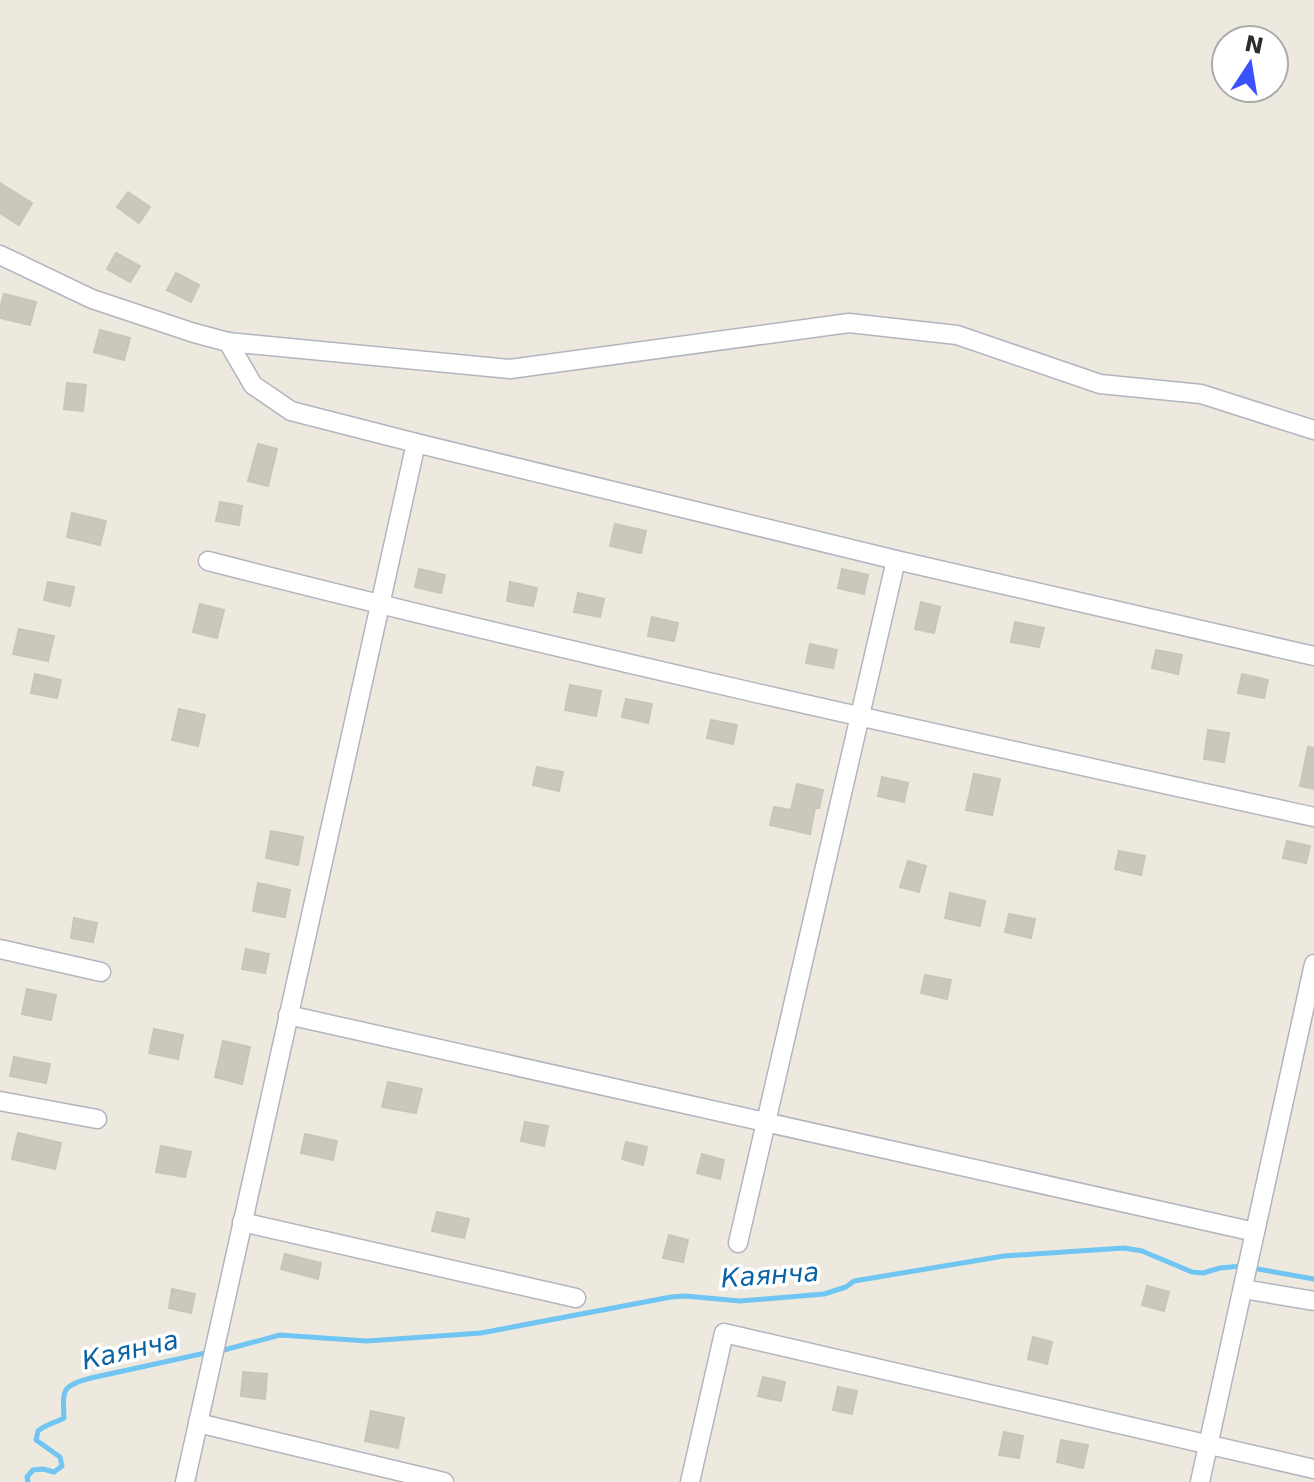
<svg xmlns="http://www.w3.org/2000/svg" width="1314" height="1482" font-family="'DejaVu Sans',sans-serif">
	<style>
		.lines { fill: none; stroke-linecap: round; stroke-linejoin: round }
		.stream { stroke: #70c5f2; stroke-width: 5 }
		.building { fill: #cac7bd; stroke: #cac5b8; stroke-width: 2 }
		.minor-casing { stroke: #b3b4c0; stroke-width: 21 }
		.minor { stroke: #fff; stroke-width: 18 }
		.labels { text-anchor: middle; stroke-width: 7; stroke-linejoin: round; paint-order: stroke }
		.water-label { font-size: 26px; font-style: italic; fill: #0a62a3; stroke: #fff }
	</style>
	<rect width="100%" height="100%" fill="#eee9df"/>
	<g class="lines">
		<g class="stream">
			<path d="M 1252,1268 L 1314,1279"/>
			<path d="M 224,1350 L 280,1335 L 367,1341 L 481,1333 L 671,1297 L 685,1296 L 740,1301 L 824,1294 L 846,1287 L 854,1281 L 1004,1256 L 1124,1248 L 1142,1251 L 1192,1272 L 1203,1273 L 1220,1268 L 1242,1266"/>
			<path d="M 28,1482 L 27,1477 L 33,1470 L 43,1469 L 54,1472 L 62,1466 L 60,1457 L 36,1440 L 38,1431 C 46,1424 55,1423 64,1418 C 63,1391 60,1386 91,1378 L 210,1352"/>
		</g>
	</g>
	<g class="building">
		<path d="M 0,183 L 32,203 L 19,225 L 0,213 Z"/>
		<path d="M 128,192 L 150,207 L 139,223 L 117,207 Z"/>
		<path d="M 116,253 L 140,266 L 130,282 L 107,269 Z"/>
		<path d="M 176,273 L 199,285 L 191,302 L 167,290 Z"/>
		<path d="M 4,294 L 36,302 L 30,325 L 0,318 L 0,308 Z"/>
		<path d="M 100,330 L 130,338 L 124,360 L 94,352 Z"/>
		<path d="M 67,383 L 86,385 L 83,411 L 64,409 Z"/>
		<path d="M 258,444 L 277,449 L 268,486 L 248,481 Z"/>
		<path d="M 220,502 L 242,506 L 239,525 L 216,521 Z"/>
		<path d="M 72,513 L 106,521 L 100,545 L 67,537 Z"/>
		<path d="M 615,524 L 646,531 L 641,553 L 610,546 Z"/>
		<path d="M 419,569 L 445,575 L 441,593 L 415,587 Z"/>
		<path d="M 842,569 L 868,575 L 864,594 L 838,588 Z"/>
		<path d="M 48,582 L 74,587 L 70,606 L 44,600 Z"/>
		<path d="M 510,582 L 537,588 L 533,606 L 507,601 Z"/>
		<path d="M 578,593 L 604,599 L 600,617 L 574,612 Z"/>
		<path d="M 921,602 L 940,607 L 934,633 L 915,629 Z"/>
		<path d="M 200,604 L 224,610 L 217,638 L 193,632 Z"/>
		<path d="M 652,617 L 678,623 L 674,641 L 648,636 Z"/>
		<path d="M 1015,622 L 1044,628 L 1039,647 L 1011,642 Z"/>
		<path d="M 19,629 L 54,636 L 48,661 L 13,654 Z"/>
		<path d="M 810,644 L 837,650 L 833,668 L 806,663 Z"/>
		<path d="M 1156,650 L 1182,655 L 1178,674 L 1152,668 Z"/>
		<path d="M 35,674 L 61,680 L 57,698 L 31,693 Z"/>
		<path d="M 1242,674 L 1268,680 L 1264,698 L 1238,693 Z"/>
		<path d="M 570,685 L 601,691 L 596,716 L 565,710 Z"/>
		<path d="M 626,699 L 652,704 L 648,723 L 622,717 Z"/>
		<path d="M 179,709 L 205,715 L 198,746 L 172,740 Z"/>
		<path d="M 711,720 L 737,725 L 733,744 L 707,738 Z"/>
		<path d="M 1208,730 L 1229,733 L 1224,762 L 1204,759 Z"/>
		<path d="M 1308,747 L 1314,748 L 1314,789 L 1300,786 Z"/>
		<path d="M 537,767 L 563,772 L 559,791 L 533,785 Z"/>
		<path d="M 974,774 L 1000,779 L 992,815 L 966,810 Z"/>
		<path d="M 882,777 L 908,783 L 904,802 L 878,796 Z"/>
		<path d="M 797,784 L 823,790 L 819,808 L 815,808 L 810,834 L 770,825 L 774,807 L 791,810 Z"/>
		<path d="M 271,831 L 303,837 L 298,865 L 266,858 Z"/>
		<path d="M 1287,841 L 1310,846 L 1306,863 L 1283,858 Z"/>
		<path d="M 1119,851 L 1145,856 L 1141,875 L 1115,869 Z"/>
		<path d="M 908,861 L 926,866 L 919,892 L 900,887 Z"/>
		<path d="M 258,883 L 290,890 L 285,917 L 253,911 Z"/>
		<path d="M 950,893 L 985,901 L 980,926 L 945,918 Z"/>
		<path d="M 1009,914 L 1035,919 L 1031,938 L 1005,932 Z"/>
		<path d="M 74,918 L 97,923 L 93,942 L 71,938 Z"/>
		<path d="M 246,949 L 269,954 L 265,973 L 242,969 Z"/>
		<path d="M 925,975 L 951,980 L 947,999 L 921,993 Z"/>
		<path d="M 27,989 L 56,995 L 51,1020 L 22,1014 Z"/>
		<path d="M 154,1029 L 183,1035 L 178,1059 L 149,1053 Z"/>
		<path d="M 223,1041 L 250,1047 L 242,1084 L 215,1077 Z"/>
		<path d="M 14,1057 L 50,1064 L 46,1083 L 10,1076 Z"/>
		<path d="M 388,1082 L 422,1089 L 416,1113 L 382,1107 Z"/>
		<path d="M 525,1122 L 548,1126 L 544,1146 L 521,1141 Z"/>
		<path d="M 18,1133 L 61,1143 L 55,1169 L 12,1159 Z"/>
		<path d="M 305,1134 L 337,1141 L 333,1160 L 301,1153 Z"/>
		<path d="M 626,1142 L 647,1147 L 643,1165 L 622,1159 Z"/>
		<path d="M 161,1146 L 191,1152 L 185,1177 L 156,1172 Z"/>
		<path d="M 702,1154 L 724,1160 L 720,1179 L 697,1173 Z"/>
		<path d="M 437,1212 L 469,1219 L 464,1238 L 432,1231 Z"/>
		<path d="M 669,1235 L 688,1240 L 683,1262 L 663,1258 Z"/>
		<path d="M 285,1254 L 321,1263 L 318,1279 L 281,1269 Z"/>
		<path d="M 1147,1286 L 1169,1292 L 1164,1311 L 1142,1305 Z"/>
		<path d="M 172,1289 L 195,1294 L 191,1313 L 169,1308 Z"/>
		<path d="M 1033,1337 L 1052,1342 L 1047,1364 L 1028,1359 Z"/>
		<path d="M 243,1372 L 267,1374 L 265,1399 L 241,1396 Z"/>
		<path d="M 763,1377 L 785,1382 L 781,1401 L 758,1396 Z"/>
		<path d="M 838,1387 L 857,1391 L 852,1414 L 833,1410 Z"/>
		<path d="M 371,1411 L 404,1418 L 398,1448 L 365,1441 Z"/>
		<path d="M 1004,1432 L 1023,1436 L 1019,1458 L 999,1455 Z"/>
		<path d="M 1061,1440 L 1088,1445 L 1083,1468 L 1057,1462 Z"/>
	</g>
	<g class="lines">
		<defs>
			<g id="minor">
				<path d="M 0,255 L 92,299 L 194,333 L 228,342 L 253,385 L 291,411 L 416,443 L 896,560 L 1314,656"/>
				<path d="M 228,342 L 510,369 L 849,323 L 957,335 L 1100,384 L 1201,394 L 1314,430"/>
				<path d="M 208,561 C 575,655 945,736 1314,817"/>
				<path d="M 0,949 L 101,972"/>
				<path d="M 288,1015 L 1255,1232"/>
				<path d="M 0,1101 L 97,1119"/>
				<path d="M 242,1222 L 576,1298"/>
				<path d="M 738,1243 L 896,560"/>
				<path d="M 1243,1289 L 1314,1301"/>
				<path d="M 198,1423 L 444,1482"/>
				<path d="M 185,1482 L 416,443"/>
				<path d="M 690,1482 L 724,1333 L 1314,1469"/>
				<path d="M 1200,1482 L 1314,964"/>
			</g>
		</defs>
		<use href="#minor" class="minor-casing"/>
		<use href="#minor" class="minor"/>
	</g>
	<g class="labels">
		<g class="water-label">
			<text transform="translate(770 1275) rotate(-4)" y="9">Каянча</text>
			<text transform="translate(130 1350) rotate(-13)" y="9">Каянча</text>
		</g>
	</g>
	<g transform="translate(1250 64) rotate(12)"><circle r="38" fill="#ffffff" stroke="#ababab" stroke-width="2"/>
	<path d="M0-6L14 30L0 20L-14 30Z" fill="#3c51fe"/>
	<text y="-12" font-size="22" font-weight="bold" text-anchor="middle" fill="#2d2d2d">N</text>
	</g>
</svg>
